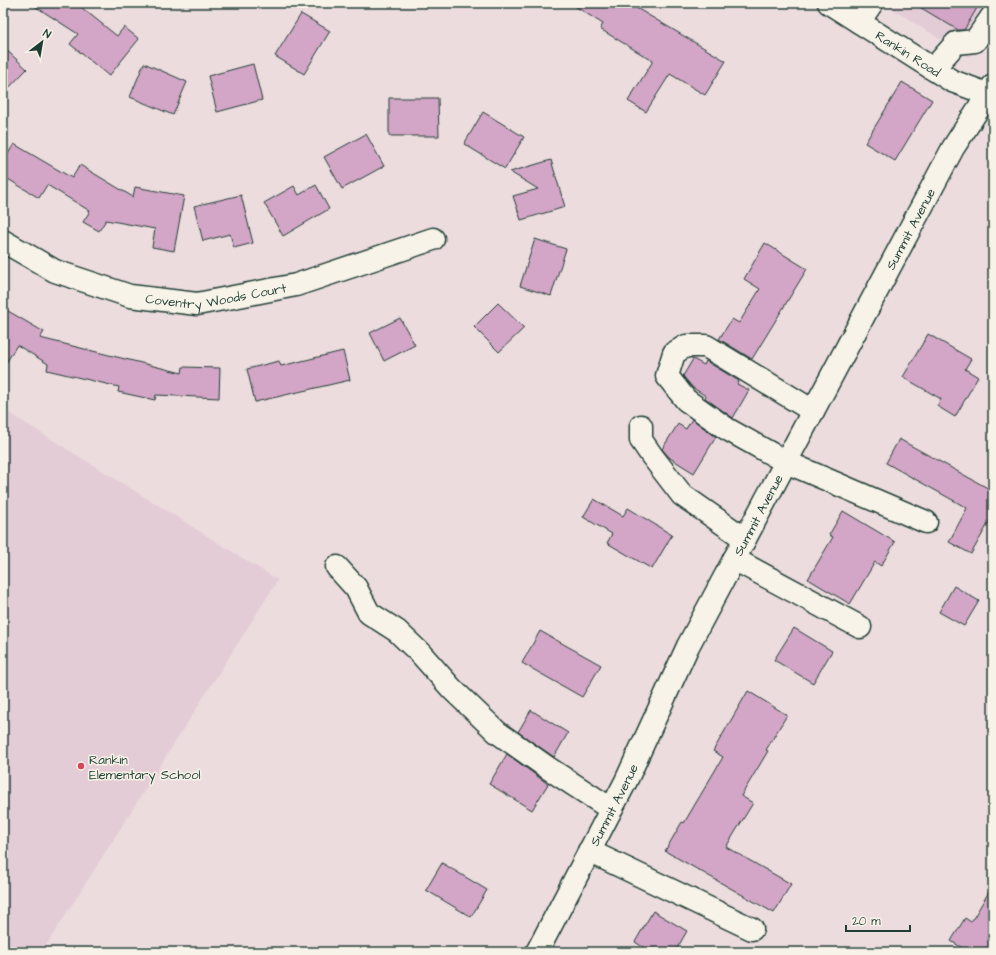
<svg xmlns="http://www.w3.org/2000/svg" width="996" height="955" font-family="'Architects Daughter',sans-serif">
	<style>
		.built { fill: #e4ccd7 }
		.building { fill: #d3a5c6; stroke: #1f3d34 }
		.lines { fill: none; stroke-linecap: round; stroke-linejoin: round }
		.minor-casing { stroke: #1f3d34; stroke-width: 25 }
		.major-casing { stroke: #1f3d34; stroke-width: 25 }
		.minor { stroke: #f7f3e8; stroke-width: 22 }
		.major { stroke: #f7f3e8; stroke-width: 22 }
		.poi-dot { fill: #d1495b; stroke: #f7f3e8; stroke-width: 1.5 }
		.labels { text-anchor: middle; stroke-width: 3; stroke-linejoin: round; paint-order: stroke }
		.street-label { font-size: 13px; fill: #1f3d34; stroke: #f7f3e8 }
		.poi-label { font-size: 13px; fill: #1f3d34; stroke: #f7f3e8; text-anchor: start }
	</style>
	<rect width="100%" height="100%" fill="#ecdcde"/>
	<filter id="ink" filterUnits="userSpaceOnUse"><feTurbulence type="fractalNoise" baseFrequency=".025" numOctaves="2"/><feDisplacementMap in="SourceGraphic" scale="8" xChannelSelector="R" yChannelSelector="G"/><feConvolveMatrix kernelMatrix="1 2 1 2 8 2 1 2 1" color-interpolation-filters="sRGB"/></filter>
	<g filter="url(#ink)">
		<g class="built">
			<path d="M 883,3 L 993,3 L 993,35 L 984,49 L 968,57 Z"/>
			<path d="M 3,409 L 278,580 L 42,952 L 3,952 Z"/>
		</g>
		<g class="building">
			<path d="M 30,3 L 76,3 L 117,36 L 124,27 L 139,39 L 109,76 L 70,44 L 78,34 Z"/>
			<path d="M 570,3 L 628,3 L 726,61 L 705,95 L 670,74 L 646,112 L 628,101 L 653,61 L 600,29 L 603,24 Z"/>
			<path d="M 913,3 L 980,3 L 964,30 L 958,30 Z"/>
			<path d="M 301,14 L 330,31 L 304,74 L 275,56 Z"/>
			<path d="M 3,47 L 27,69 L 3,94 Z"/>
			<path d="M 144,63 L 187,82 L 173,115 L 130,97 Z"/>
			<path d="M 253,64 L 262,100 L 217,112 L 208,76 Z"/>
			<path d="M 902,82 L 932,100 L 895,161 L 865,143 Z"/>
			<path d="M 389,98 L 438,98 L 439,136 L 389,136 Z"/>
			<path d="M 483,112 L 524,137 L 505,169 L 464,144 Z"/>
			<path d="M 366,134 L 384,166 L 342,189 L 324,157 Z"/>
			<path d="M 14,144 L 72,178 L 80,165 L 133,197 L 135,187 L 184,196 L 174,251 L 152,247 L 155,229 L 106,220 L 99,231 L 83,222 L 90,211 L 47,185 L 39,198 L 3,176 L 3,162 Z"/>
			<path d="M 551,160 L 565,207 L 521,220 L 513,196 L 538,189 L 510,172 Z"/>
			<path d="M 316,185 L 329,209 L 283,236 L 264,203 L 294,186 L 299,195 Z"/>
			<path d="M 241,195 L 253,243 L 234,248 L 230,234 L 203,241 L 194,206 Z"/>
			<path d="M 535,239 L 566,249 L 551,296 L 520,286 Z"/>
			<path d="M 765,243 L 807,269 L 752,359 L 719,339 L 732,319 L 739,323 L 760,289 L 744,279 Z"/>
			<path d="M 498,303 L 524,328 L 499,352 L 474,327 Z"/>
			<path d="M 3,308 L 44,332 L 40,338 L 182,373 L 183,367 L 220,368 L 219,398 L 156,395 L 155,400 L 118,392 L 119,387 L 47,370 L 48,364 L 17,345 L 3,368 Z"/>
			<path d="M 400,318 L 415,345 L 384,361 L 370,333 Z"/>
			<path d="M 928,334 L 971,359 L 965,369 L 978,377 L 955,417 L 937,406 L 941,399 L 903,377 Z"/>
			<path d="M 343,351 L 350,380 L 255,402 L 247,369 L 279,361 L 281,366 Z"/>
			<path d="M 693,359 L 704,365 L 706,361 L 739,381 L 737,384 L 749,390 L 733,418 L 705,398 L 706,396 L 693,388 L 683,376 Z"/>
			<path d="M 692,419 L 716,437 L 694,473 L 670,458 L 662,449 L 678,424 L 686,429 Z"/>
			<path d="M 899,439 L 993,491 L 993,515 L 971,554 L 949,542 L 967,508 L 886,463 Z"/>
			<path d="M 594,499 L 623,516 L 628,508 L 672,535 L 652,569 L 607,543 L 612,534 L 583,517 Z"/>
			<path d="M 843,511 L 895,542 L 881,566 L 875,562 L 850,604 L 808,579 L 833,537 L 829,535 Z"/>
			<path d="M 954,586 L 979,601 L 964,626 L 939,612 Z"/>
			<path d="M 794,628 L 832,651 L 813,683 L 774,660 Z"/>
			<path d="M 540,631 L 601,665 L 582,697 L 522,663 Z"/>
			<path d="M 748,691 L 787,715 L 766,750 L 768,751 L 741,796 L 753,803 L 726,847 L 791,884 L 774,913 L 665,851 L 682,822 L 684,823 L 723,757 L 713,751 Z"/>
			<path d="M 531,710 L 568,733 L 554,757 L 518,732 Z"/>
			<path d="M 507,754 L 548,784 L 532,810 L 489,784 Z"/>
			<path d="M 442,863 L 487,890 L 471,917 L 426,890 Z"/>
			<path d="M 993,885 L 993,952 L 969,952 L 951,941 L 965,918 L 971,922 Z"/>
			<path d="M 653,911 L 687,931 L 675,952 L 651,952 L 635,942 Z"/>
		</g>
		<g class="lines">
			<defs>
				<g id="minor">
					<path id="s1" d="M 829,3 L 952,81 L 993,96"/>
					<path d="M 859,22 L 872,3"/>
					<path d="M 933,69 L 956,43 L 975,41 L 993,15"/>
					<path id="s2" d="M 3,241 L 55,271 L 130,296 L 197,304 L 296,285 L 433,239"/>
					<path d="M 813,411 L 706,346 L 686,346 L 674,353 L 667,376 L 686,400 L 727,429 L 786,462 L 926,522"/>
					<path d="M 641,426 L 641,440 L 652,456 L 682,495 L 745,539"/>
					<path d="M 734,559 L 860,627"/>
					<path d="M 337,567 L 356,588 L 369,613 L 397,631 L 421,654 L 452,689 L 497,732 L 548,768 L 611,809"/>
					<path d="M 589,851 L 752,929"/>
				</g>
				<g id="major">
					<path id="s3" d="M 537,952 L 626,781 L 688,646 L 953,148 L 993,86"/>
				</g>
			</defs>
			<use href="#minor" class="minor-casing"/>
			<use href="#major" class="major-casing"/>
			<use href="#minor" class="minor"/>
			<use href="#major" class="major"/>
		</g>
	</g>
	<circle class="poi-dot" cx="81" cy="766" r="4"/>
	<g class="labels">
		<g class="street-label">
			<text dy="5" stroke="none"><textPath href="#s1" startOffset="94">Rankin Road</textPath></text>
			<text dy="5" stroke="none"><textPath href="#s3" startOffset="814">Summit Avenue</textPath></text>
			<text dy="5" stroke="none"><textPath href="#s2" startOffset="226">Coventry Woods Court</textPath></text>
			<text dy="5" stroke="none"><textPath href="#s3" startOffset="490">Summit Avenue</textPath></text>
			<text dy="5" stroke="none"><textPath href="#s3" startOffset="166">Summit Avenue</textPath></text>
		</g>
		<g class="poi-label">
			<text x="89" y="764">Rankin<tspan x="89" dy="15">Elementary School</tspan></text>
		</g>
	</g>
	<rect width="996" height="955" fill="none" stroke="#f7f3e8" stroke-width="16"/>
	<rect x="8" y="8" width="980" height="939" fill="none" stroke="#1f3d34" stroke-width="1.5" filter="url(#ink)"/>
	<g transform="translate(42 42) rotate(31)" stroke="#f7f3e8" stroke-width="3" paint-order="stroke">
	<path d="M0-3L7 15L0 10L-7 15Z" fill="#1f3d34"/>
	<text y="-6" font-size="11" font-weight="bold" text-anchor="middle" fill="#1f3d34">N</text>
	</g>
	<path d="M846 925v6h64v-6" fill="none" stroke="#1f3d34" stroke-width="2"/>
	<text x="852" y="925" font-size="12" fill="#1f3d34" stroke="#f7f3e8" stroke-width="3" paint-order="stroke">20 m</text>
</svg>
